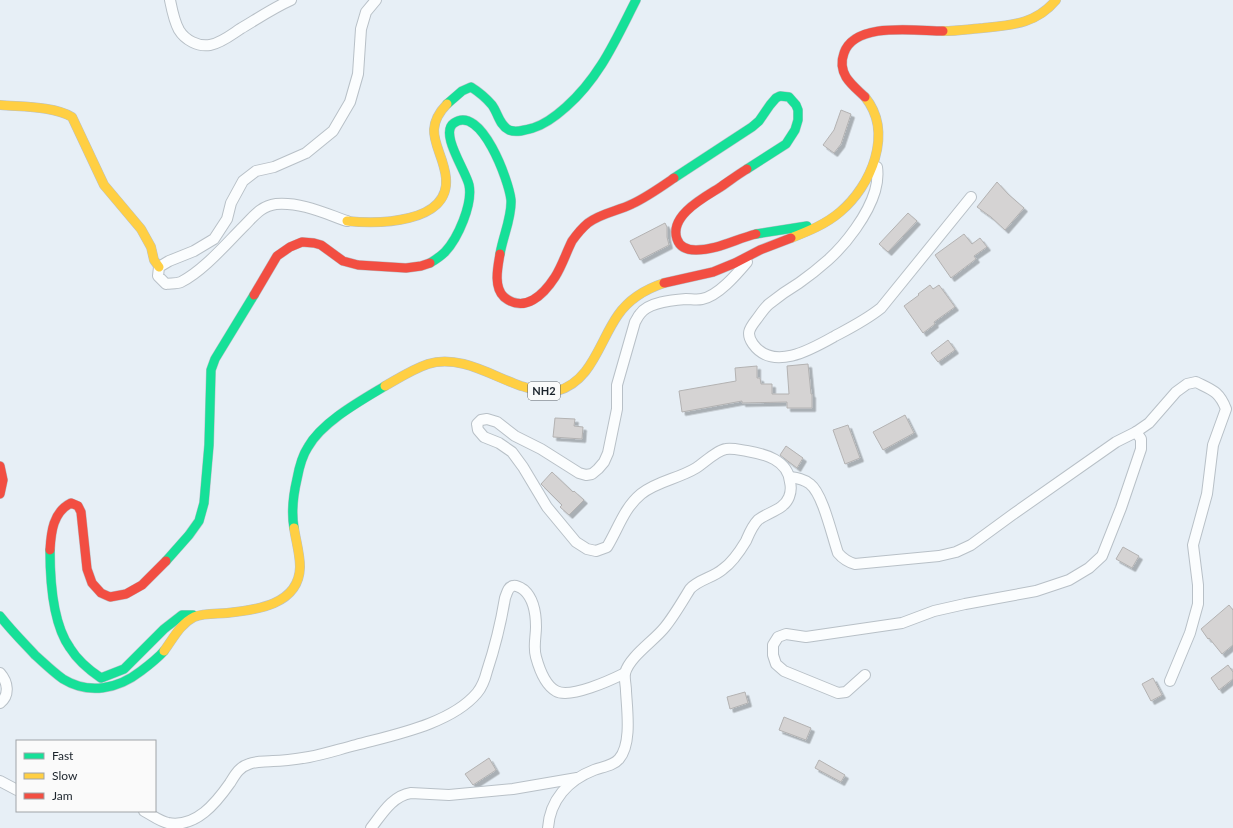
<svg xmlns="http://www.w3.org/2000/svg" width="1233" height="828" font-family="Lato,sans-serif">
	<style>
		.building { fill: #d5d3d3; stroke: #b3b2b2; filter: url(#shadow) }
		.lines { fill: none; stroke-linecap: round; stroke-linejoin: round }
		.street-casing { stroke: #b8c0c7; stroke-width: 12 }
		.fast-casing { stroke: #b8c0c7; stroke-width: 10 }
		.slow-casing { stroke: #b8c0c7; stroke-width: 10 }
		.jam-casing { stroke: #b8c0c7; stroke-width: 10 }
		.street { stroke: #fbfdfe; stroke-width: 10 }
		.fast { stroke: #16e098; stroke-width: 9 }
		.slow { stroke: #ffcf43; stroke-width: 9 }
		.jam { stroke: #f24e42; stroke-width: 9 }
		.labels { text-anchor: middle; stroke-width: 3; stroke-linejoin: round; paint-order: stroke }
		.shield { fill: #fafafa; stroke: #5d6368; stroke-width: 1 }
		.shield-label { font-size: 11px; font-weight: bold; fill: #1a222a }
	</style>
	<defs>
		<filter id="shadow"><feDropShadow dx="3.5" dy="3.5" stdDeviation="0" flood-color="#0004"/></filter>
	</defs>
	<rect width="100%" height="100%" fill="#e7eff6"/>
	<g class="building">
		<path d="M 841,110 L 851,114 L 841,144 L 834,153 L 823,145 L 834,130 Z"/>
		<path d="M 997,182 L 1008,194 L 1024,208 L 1005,230 L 991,217 L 977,207 Z"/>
		<path d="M 908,213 L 917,221 L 888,252 L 879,244 Z"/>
		<path d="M 665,223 L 667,227 L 667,237 L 669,245 L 640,260 L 630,241 Z"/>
		<path d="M 964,234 L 972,244 L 980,238 L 987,247 L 974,256 L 976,259 L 951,278 L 935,255 Z"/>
		<path d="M 930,285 L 933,289 L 939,285 L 955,307 L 934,322 L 935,324 L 923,333 L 904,306 L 919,295 L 918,294 Z"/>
		<path d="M 948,340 L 955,350 L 938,362 L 931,353 Z"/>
		<path d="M 808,364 L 811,394 L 812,394 L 812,408 L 787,408 L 787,402 L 742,403 L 742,401 L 682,412 L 679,391 L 736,381 L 735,368 L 757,366 L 757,378 L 760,378 L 761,384 L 772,384 L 772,394 L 789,394 L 787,366 Z"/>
		<path d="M 905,415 L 914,433 L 883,450 L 873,432 Z"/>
		<path d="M 555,418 L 575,419 L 574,426 L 583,427 L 582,439 L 553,437 Z"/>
		<path d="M 848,425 L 860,458 L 845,464 L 833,430 Z"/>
		<path d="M 786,446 L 803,458 L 797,468 L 780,455 Z"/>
		<path d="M 552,472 L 573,492 L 574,491 L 584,500 L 569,515 L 560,507 L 562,505 L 541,484 Z"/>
		<path d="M 1123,547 L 1139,556 L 1132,568 L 1116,559 Z"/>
		<path d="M 1229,605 L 1233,610 L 1233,645 L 1222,654 L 1209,638 L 1208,639 L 1201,629 Z"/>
		<path d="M 1228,665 L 1233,672 L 1233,679 L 1219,690 L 1211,678 Z"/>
		<path d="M 1153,678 L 1162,695 L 1151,701 L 1142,684 Z"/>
		<path d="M 745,692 L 748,703 L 730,709 L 727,697 Z"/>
		<path d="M 784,717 L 811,728 L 806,740 L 779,730 Z"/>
		<path d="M 489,758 L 496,770 L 473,785 L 465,774 Z"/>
		<path d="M 819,760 L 845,775 L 841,782 L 815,768 Z"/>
	</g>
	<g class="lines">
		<defs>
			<g id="street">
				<path d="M 170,0 C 172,10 174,21 179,30 C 185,40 198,47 210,45 C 221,43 231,35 240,29 C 257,19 273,8 291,0"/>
				<path d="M 877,167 C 878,174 877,184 875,191 C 868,215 846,244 828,260 C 819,268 809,276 799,283 C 789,289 779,296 769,304 C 764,308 760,315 756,320 C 749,329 746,334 753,344 C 773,372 812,349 835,336 C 852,327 866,320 881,308 L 971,197"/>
				<path d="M 347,221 C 324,213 301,202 276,204 C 261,206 254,216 244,226 C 226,244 203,271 181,282 C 176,284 170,283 166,284 L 158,276 L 159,267 L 169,261 L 194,251 L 214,239 L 227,219 L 231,203 L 243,181 L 256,171 L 274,167 L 306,153 L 333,131 L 350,102 L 358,74 L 361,29 L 366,12 L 376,0"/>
				<path d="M 790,477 C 797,478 804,479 810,484 C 823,494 832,536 838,553 C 843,559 848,562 855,564 L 939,556 L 956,552 L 971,545 L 1012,515 L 1116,442 L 1136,432 L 1149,423 L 1176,392 L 1187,384 L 1196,382 C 1212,390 1219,391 1226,409 L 1213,445 L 1207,494 L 1193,545 L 1198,585 L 1198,604 L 1190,633 L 1170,681"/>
				<path d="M 0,673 C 8,682 10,695 0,703"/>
				<path d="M 865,675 L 846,692 L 838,693 L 784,671 L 776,664 L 773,655 L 773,645 L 778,637 L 786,634 L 806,637 L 902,623 L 934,611 L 965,604 L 1036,591 L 1069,580 L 1089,568 L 1102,556 L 1121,508 L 1141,449 L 1141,439 L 1136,432"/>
				<path d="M 0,781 L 17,790"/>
				<path d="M 144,811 C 152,815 159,821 168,823 C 196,828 216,803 230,783 C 235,775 239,767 249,764 C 256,761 265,762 273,761 C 285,761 297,759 309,757 C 325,754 340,749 356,745 C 393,735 451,724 477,693 C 482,687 485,679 487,671 C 495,647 501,622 505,598 C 507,593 508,587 513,586 C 517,585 521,588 524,590 C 534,599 536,614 536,627 C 536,637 533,647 536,657 C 539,668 545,685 556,691 C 570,699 611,680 625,673"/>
				<path d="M 371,828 C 382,814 392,796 411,793 L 449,795 L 513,789 L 577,778"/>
				<path d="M 548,828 C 550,800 568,780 594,770 C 602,767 613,766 619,759 C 632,744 627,710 626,691 C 626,685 624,678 625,673 C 630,656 654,641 665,627 C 674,616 682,602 690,589 C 699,579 713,578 723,569 C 733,562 740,551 746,541 C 749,534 752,526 758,520 C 768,512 784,510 789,497 C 791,492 791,486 790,482 C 788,460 765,454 747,451 C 740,450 733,448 726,449 C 717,450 704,463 696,468 C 678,479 657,481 641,494 C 624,508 618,529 607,547 L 596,551 L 587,549 L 576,542 L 547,507 L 523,467 L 512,452 L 499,443 L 484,437 L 478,430 L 477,424 L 481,420 L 487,419 L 497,422 L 515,436 L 541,449 L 579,473 L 586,475 L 592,474 L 598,469 L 604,462 L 608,453 L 617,409 L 617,385 L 635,322 C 637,319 638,316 640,314 C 648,302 673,300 686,299 C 691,299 697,300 702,299 C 718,296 736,275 747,262"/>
			</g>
			<g id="fast">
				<path d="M 447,104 L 462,91 L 471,87 C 479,92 486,98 492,105 C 498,113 499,125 509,130 C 516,133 526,130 533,128 C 546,124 556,116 566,107 C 600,77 616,39 636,0"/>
				<path d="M 674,178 L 752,127 L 759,121 L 770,105 L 776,98 L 780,96 L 789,97 L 796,105 L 798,110 L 798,120 L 795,130 L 786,144 L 747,169"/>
				<path d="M 756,234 L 807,226"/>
				<path d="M 430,263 C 435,260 441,256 445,252 C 458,238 473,204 469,185 C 466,171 439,133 454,123 C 481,104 509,181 511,200 C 512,217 503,236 500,254"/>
				<path d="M 294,528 C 291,511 293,496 297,479 C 299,468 302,456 308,447 C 322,422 360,401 385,386"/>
				<path d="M 50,550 C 50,580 52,623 70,648 C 78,661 89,670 101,678 L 124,669 L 164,629 L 182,615 L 193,615"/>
				<path d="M 166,561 L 189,535 L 199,521 L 204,503 L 209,445 L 211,370 L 215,359 L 254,295"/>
				<path d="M 0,616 C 11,630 23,642 35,655 C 44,663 53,672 63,679 C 89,695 118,689 141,671 C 149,665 157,659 164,651"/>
			</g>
			<g id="slow">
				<path d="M 943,31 C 957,31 970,29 983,28 C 1012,25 1036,24 1056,0"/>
				<path d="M 0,105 C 21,107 54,106 72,117 L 104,185 L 141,229 L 151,247 L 154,260 L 159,267"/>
				<path d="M 347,221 C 377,224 450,224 446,178 C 443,148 420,132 447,104"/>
				<path d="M 791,238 C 809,231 826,224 840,212 C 871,186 894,133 865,97"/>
				<path d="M 385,386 C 399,378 413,369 428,364 C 459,354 492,376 521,386 C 532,389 545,394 557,391 C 592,381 599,342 618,315 C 629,299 646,289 664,283"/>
				<path d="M 164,651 C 173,639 180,624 194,617 C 204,613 217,614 227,613 C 256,610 299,605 300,567 C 300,554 296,541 294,528"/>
			</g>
			<g id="jam">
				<path d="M 865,97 C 859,91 851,85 846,77 C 842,70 841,61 844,53 C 855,21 917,31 943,31"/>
				<path d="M 747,169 C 737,175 728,182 719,188 C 703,198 669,216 677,239 C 680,248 688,250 696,250 C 717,250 736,239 756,234"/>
				<path d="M 500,254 C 498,266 493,287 504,297 C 525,314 544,294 555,277 C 562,266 566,253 572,241 C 577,234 582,228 588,223 C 601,213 618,211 632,204 C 647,197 661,187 674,178"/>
				<path d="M 664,283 L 713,272 L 735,263 L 760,250 L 791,238"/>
				<path d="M 254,295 L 277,256 L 290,247 L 302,242 L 314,243 L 321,245 L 343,261 L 358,265 L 406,268 L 421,266 L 430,263"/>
				<path d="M 0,466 L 3,480 L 0,494"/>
				<path d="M 50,550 C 51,532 53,512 71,503 L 78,506 L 81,512 L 87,569 L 92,583 L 101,593 L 110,597 L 126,594 L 142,585 L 166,561"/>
			</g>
		</defs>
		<use href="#street" class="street-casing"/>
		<use href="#fast" class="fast-casing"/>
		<use href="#slow" class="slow-casing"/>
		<use href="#jam" class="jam-casing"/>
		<use href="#street" class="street"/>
		<use href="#fast" class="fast"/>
		<use href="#slow" class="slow"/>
		<use href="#jam" class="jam"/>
	</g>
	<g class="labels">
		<rect class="shield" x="528" y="382" width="32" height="18" rx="3"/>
		<g class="shield-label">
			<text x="544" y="395">NH2</text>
		</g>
	</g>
	<rect x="16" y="740" width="140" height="72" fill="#fafafa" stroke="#a0a4a7"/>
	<rect x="24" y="753" width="20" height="6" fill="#16e098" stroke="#a0a4a7"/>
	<text x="52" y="760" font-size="12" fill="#1a222a">Fast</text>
	<rect x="24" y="773" width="20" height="6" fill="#ffcf43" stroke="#a0a4a7"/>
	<text x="52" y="780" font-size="12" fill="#1a222a">Slow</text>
	<rect x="24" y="793" width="20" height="6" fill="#f24e42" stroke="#a0a4a7"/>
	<text x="52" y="800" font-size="12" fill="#1a222a">Jam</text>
</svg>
